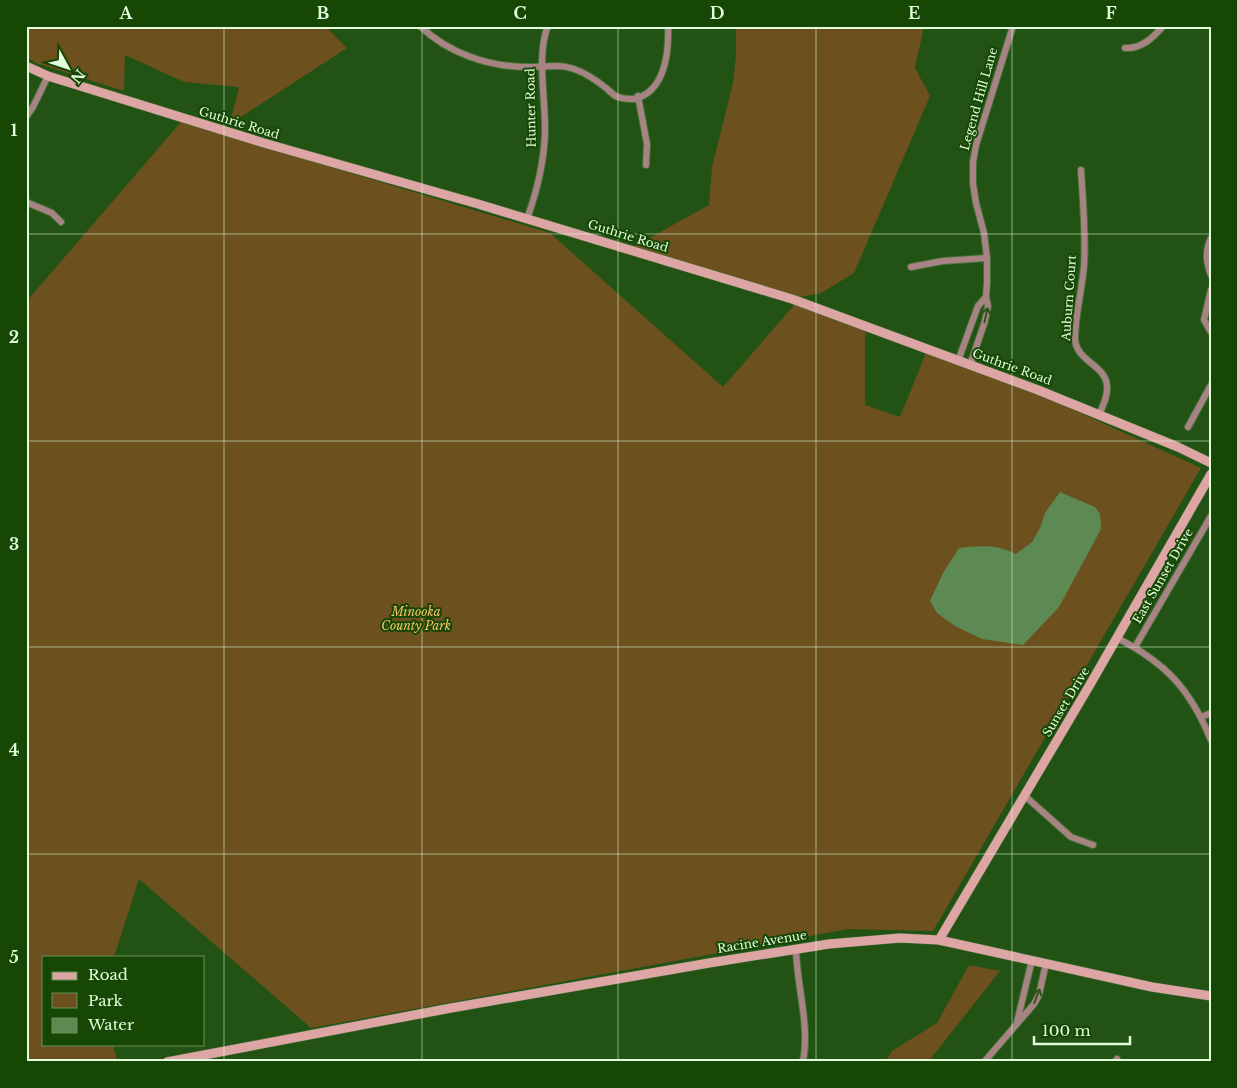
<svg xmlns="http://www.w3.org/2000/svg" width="1237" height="1088" font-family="'Libre Baskerville',serif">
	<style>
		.green { fill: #6c511e }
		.water { fill: #5d8a52 }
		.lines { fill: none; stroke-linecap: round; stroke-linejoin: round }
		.street-casing { stroke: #457138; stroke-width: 8 }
		.secondary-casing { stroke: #457138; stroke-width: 10 }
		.street { stroke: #a78483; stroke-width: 6 }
		.secondary { stroke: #dda6a5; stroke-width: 9 }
		.oneway { stroke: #33531e }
		.grid { fill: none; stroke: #e2fddb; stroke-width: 1; stroke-opacity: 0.55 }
		.labels { text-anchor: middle; stroke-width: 4; stroke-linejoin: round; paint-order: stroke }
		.street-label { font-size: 12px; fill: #e2fddb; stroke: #164705 }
		.park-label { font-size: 12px; font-style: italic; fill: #f7c265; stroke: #164705 }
		.neatline { fill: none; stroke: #e2fddb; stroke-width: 2 }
		.grid-label { font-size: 16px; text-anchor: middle; font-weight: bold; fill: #e2fddb }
	</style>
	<rect width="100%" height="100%" fill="#225214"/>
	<g class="green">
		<path d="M 26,26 L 325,26 L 347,48 L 230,124 L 239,87 L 184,82 L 125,55 L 124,91 L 36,63 L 26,57 Z"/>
		<path d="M 736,26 L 924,26 L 915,68 L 930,96 L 854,273 L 821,293 L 800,297 L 633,247 L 709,205 L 712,167 L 733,83 L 736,55 Z"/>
		<path d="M 181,122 L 550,233 L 723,387 L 795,304 L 865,330 L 865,405 L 900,417 L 926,353 L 1039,394 L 1201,468 L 933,931 L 848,929 L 311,1028 L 139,879 L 114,957 L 44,957 L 44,1044 L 113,1044 L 117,1062 L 26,1062 L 26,302 Z"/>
		<path d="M 969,965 L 1000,971 L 928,1062 L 885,1062 L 892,1051 L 937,1023 Z"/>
	</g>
	<path class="water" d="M 1060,492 L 1095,507 L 1100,514 L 1101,529 L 1059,607 L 1023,645 L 982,639 L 955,626 L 937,613 L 930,601 L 943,573 L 959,548 C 983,546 993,544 1016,554 L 1032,542 L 1040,528 L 1045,513 Z"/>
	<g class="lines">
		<defs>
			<g id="street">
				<path d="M 420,26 C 448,53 487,66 524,67 C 541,68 557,63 574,69 C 586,73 596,80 606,88 C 610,91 614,96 618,97 C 622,99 630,99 634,99 C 665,92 669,53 668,26"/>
				<path d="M 1125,48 C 1141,49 1153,38 1163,26"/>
				<path d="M 638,96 L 647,144 L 646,165"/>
				<path d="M 26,117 L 33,107 L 48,76"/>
				<path d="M 1081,170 C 1083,201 1086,235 1084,266 C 1082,290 1075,316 1075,339 C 1076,361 1105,365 1107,385 C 1108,396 1103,405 1099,415"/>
				<path d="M 26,202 L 52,213 L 61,222"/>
				<path d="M 527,219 C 537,191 544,162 545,133 C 546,100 536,55 548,26"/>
				<path d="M 1211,238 C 1205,251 1206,262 1211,275"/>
				<path d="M 911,267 L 943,261 L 987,258"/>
				<path d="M 1211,290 L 1204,320 L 1211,332"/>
				<path d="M 958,361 L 978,306 L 986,297"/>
				<path d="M 970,365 L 985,321 L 988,306 L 986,297 L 987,283 L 987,258 L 984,233 L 976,203 L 973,184 L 973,162 L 976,145 L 1013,26"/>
				<path d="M 1188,427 L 1211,385"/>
				<path d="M 1117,638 C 1166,663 1190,689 1211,740"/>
				<path d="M 1135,647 L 1211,516"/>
				<path d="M 1201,717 L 1211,713"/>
				<path d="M 1025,796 L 1071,837 L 1093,845"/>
				<path d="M 796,950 C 797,987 810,1025 803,1062"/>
				<path d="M 1017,1022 L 1032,960"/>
				<path d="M 984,1062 L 1034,1004 L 1039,995 L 1046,963"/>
				<path d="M 1115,1062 L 1117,1059"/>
			</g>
			<g id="secondary">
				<path d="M 26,66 L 48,76 L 264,143 L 478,204 L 792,299 L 1038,390 L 1178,447 L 1211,463"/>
				<path d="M 939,940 L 1088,688 L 1211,474"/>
				<path d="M 167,1062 L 451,1008 L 709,963 L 829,944 L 900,938 L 939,940 L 1152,987 L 1211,996"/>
			</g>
		</defs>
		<use href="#street" class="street-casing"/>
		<use href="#secondary" class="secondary-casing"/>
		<use href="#street" class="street"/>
		<use href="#secondary" class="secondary"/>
	</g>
	<defs><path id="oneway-shaft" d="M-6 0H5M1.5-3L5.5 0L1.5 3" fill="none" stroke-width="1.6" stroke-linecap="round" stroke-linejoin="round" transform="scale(1.25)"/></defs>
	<g class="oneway">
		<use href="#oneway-shaft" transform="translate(986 315) rotate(-78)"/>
		<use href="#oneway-shaft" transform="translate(1037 996) rotate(-69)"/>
	</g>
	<path class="grid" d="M 224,26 L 224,1062M 422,26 L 422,1062M 618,26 L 618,1062M 816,26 L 816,1062M 1012,26 L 1012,1062M 26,234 L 1211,234M 26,441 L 1211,441M 26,647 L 1211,647M 26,854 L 1211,854"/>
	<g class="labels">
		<g class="street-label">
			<text transform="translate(979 99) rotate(-74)" y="4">Legend Hill Lane</text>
			<text transform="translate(531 108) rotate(-91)" y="4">Hunter Road</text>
			<text transform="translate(239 123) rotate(17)" y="4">Guthrie Road</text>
			<text transform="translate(628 236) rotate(17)" y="4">Guthrie Road</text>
			<text transform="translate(1069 298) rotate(-86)" y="4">Auburn Court</text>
			<text transform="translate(1012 367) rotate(20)" y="4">Guthrie Road</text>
			<text transform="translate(1163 576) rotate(-60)" y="4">East Sunset Drive</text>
			<text transform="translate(1066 702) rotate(-59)" y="4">Sunset Drive</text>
			<text transform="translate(762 942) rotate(-9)" y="4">Racine Avenue</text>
		</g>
		<g class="park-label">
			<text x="416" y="616">Minooka<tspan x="416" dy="14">County Park</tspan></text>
		</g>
	</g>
	<rect width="1237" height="1088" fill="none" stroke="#164705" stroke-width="55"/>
	<rect x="42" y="956" width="162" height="90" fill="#164705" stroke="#68905b"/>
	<rect x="52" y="972" width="25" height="8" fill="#dda6a5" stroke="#68905b"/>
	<text x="88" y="980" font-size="15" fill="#e2fddb">Road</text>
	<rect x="52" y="993" width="25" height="15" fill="#6c511e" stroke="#68905b"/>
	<text x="88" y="1006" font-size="15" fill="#e2fddb">Park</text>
	<rect x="52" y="1018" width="25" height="15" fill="#5d8a52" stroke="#68905b"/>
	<text x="88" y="1030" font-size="15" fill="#e2fddb">Water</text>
	<g transform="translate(68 68) rotate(130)" stroke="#164705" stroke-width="4" paint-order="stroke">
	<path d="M0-4L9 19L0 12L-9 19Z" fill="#e2fddb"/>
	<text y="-8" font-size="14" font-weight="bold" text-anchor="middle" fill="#e2fddb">N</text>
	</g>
	<path d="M1034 1036v8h96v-8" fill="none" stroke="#e2fddb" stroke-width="2.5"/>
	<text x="1042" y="1036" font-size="15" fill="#e2fddb" stroke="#164705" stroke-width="4" paint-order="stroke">100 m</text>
	<rect x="28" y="28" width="1182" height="1032" class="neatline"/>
	<g class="grid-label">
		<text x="126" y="19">A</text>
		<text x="323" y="19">B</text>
		<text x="520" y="19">C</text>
		<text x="717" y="19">D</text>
		<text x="914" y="19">E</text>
		<text x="1111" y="19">F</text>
		<text x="14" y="136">1</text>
		<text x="14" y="343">2</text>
		<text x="14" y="550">3</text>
		<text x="14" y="756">4</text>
		<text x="14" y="963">5</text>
	</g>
</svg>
